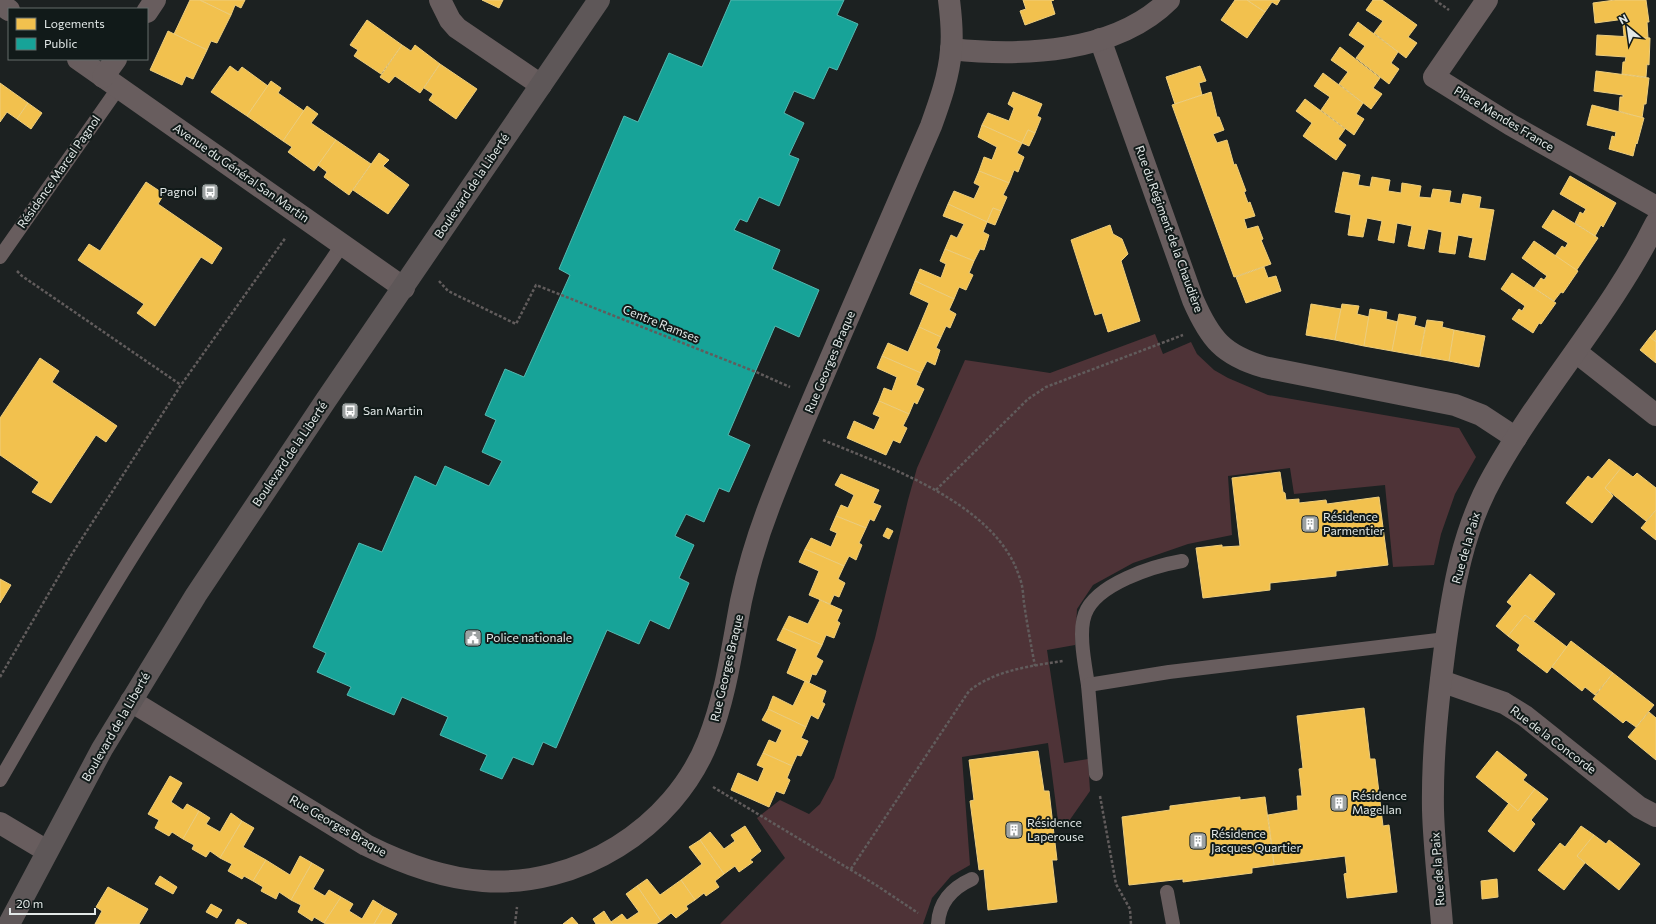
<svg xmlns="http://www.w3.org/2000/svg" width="1656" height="924" font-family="Commissioner,sans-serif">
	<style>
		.green { fill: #4e3337 }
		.homes { fill: #f2c14e; stroke: #edcd7c }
		.public { fill: #17a398; stroke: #54b8b0 }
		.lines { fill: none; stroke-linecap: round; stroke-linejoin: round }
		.path { stroke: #615c5c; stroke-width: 2.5; stroke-dasharray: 3 2; stroke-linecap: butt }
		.lane { stroke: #685d5e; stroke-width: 14 }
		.street { stroke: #685d5e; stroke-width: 22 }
		.secondary { stroke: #5e5758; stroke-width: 22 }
		.labels { text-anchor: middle; stroke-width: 4; stroke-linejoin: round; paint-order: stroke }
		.street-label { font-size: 12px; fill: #e2e8e7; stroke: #111a19 }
		.poi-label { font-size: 12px; fill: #e2e8e7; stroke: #111a19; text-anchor: start }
	</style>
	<rect width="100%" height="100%" fill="#1c2121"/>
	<path class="green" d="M 1155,334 L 1163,354 L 1191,342 L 1197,354 L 1214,370 L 1228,378 L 1268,395 L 1459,428 L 1476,457 L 1455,494 L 1441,534 L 1434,565 L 1393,567 L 1385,485 L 1294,494 L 1290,468 L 1228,476 L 1232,535 L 1188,544 L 1133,563 L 1093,585 L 1077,609 L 1075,645 L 1047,650 L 1064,763 L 1088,759 L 1090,791 L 1069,821 L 1058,821 L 1048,743 L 962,757 L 970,865 L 951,876 L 932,898 L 923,924 L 720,924 L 785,858 L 757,818 L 780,800 L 809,814 L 820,804 L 834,778 L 875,638 L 908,500 L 917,468 L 965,360 L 1050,373 Z"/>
	<g class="homes">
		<path d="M 190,0 L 200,0 L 231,15 L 217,43 L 211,41 L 207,50 L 174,34 Z"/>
		<path d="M 200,0 L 245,0 L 241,8 L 235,5 L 231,15 Z"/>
		<path d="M 482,0 L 503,0 L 499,8 Z"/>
		<path d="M 1023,0 L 1054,0 L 1051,1 L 1055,14 L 1025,25 L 1020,11 L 1026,9 Z"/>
		<path d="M 1235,0 L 1247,0 L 1265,12 L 1247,38 L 1221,20 Z"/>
		<path d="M 1247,0 L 1280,0 L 1277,5 L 1272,2 L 1265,12 Z"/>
		<path d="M 1373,0 L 1382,0 L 1417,25 L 1408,37 L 1417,43 L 1406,58 L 1374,33 L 1383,21 L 1366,10 Z"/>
		<path d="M 1615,0 L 1646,0 L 1649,22 L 1647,22 L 1648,38 L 1624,36 L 1623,25 L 1625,24 L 1625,19 L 1595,23 L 1593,3 Z"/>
		<path d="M 367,20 L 402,45 L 381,74 L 354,56 L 358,50 L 350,45 Z"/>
		<path d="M 1358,22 L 1398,52 L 1391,63 L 1399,69 L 1389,84 L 1356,58 L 1365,46 L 1349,35 Z"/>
		<path d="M 168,31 L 207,50 L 193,79 L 186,76 L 182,85 L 150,70 Z"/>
		<path d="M 1597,35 L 1650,38 L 1649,65 L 1647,64 L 1646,77 L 1622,74 L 1623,62 L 1625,62 L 1626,57 L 1596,55 Z"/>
		<path d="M 402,45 L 411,51 L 415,45 L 440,64 L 420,93 L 395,76 L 389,83 L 380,77 Z"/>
		<path d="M 1340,47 L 1380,78 L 1373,88 L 1382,94 L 1371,109 L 1339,84 L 1348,72 L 1331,60 Z"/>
		<path d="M 440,64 L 477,89 L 456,119 L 429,100 L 433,94 L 424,88 Z"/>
		<path d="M 230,66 L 238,72 L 242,67 L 268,86 L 247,116 L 211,92 Z"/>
		<path d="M 1200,66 L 1206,81 L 1199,83 L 1202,95 L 1175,104 L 1166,77 Z"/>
		<path d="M 1596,71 L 1649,78 L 1646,104 L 1644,104 L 1642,118 L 1619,111 L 1620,97 L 1623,97 L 1623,95 L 1594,91 Z"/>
		<path d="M 1323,73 L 1363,103 L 1356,114 L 1364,119 L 1354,135 L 1321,110 L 1330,97 L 1314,86 Z"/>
		<path d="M 271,81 L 281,88 L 278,93 L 304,111 L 283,141 L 247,116 Z"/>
		<path d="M 0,83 L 28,103 L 17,119 L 7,112 L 0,122 Z"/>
		<path d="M 1013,92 L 1042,104 L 1037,116 L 1041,118 L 1035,133 L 1028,130 L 1022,143 L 982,125 L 988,113 L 1009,121 L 1014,108 L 1008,104 Z"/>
		<path d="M 1211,92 L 1217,117 L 1219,117 L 1224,130 L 1213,134 L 1217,143 L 1227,140 L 1234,165 L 1236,164 L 1246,191 L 1244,192 L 1248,203 L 1250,202 L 1255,216 L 1244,219 L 1247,229 L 1258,226 L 1263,239 L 1261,240 L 1271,264 L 1234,277 L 1172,105 Z"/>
		<path d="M 1305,99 L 1345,129 L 1338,139 L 1346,145 L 1336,160 L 1303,136 L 1312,123 L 1296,111 Z"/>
		<path d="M 28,103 L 42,113 L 31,129 L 17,119 Z"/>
		<path d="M 1592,105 L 1644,118 L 1637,144 L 1636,143 L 1633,156 L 1609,149 L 1612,136 L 1615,137 L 1616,132 L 1587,125 Z"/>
		<path d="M 307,106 L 318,114 L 311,123 L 336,140 L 314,171 L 288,152 L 292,147 L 283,141 Z"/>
		<path d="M 982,125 L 1022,143 L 1017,153 L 1024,157 L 1018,172 L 1014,170 L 1009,183 L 979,171 L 984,157 L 992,160 L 997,147 L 978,137 Z"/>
		<path d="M 1028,130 L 1035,133 L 1029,146 L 1022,143 Z"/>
		<path d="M 336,140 L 371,164 L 349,195 L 324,177 L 327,172 L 318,165 Z"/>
		<path d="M 379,153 L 389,160 L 383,166 L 409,185 L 388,214 L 353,190 Z"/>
		<path d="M 979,171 L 1009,183 L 1003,195 L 1007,197 L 1001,211 L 993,208 L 987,222 L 948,204 L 954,191 L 974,199 L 980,186 L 974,183 Z"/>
		<path d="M 1343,172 L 1360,175 L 1358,185 L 1370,187 L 1372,177 L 1390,180 L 1388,191 L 1401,193 L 1402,183 L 1421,186 L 1419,197 L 1431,198 L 1433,189 L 1451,191 L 1449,202 L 1461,204 L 1463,194 L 1481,197 L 1479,208 L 1494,210 L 1485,260 L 1469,257 L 1473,238 L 1458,235 L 1455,254 L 1439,252 L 1442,232 L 1428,229 L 1424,249 L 1408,246 L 1412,226 L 1397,223 L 1394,243 L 1378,240 L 1382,221 L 1367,218 L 1363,237 L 1348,235 L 1351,215 L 1335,212 Z"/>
		<path d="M 1570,176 L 1616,203 L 1603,227 L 1601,225 L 1595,236 L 1575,223 L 1580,212 L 1583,214 L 1586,209 L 1560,194 Z"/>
		<path d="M 146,182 L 164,194 L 158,204 L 222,248 L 212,264 L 201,257 L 155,326 L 137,313 L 144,304 L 78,260 L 89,244 L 100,251 Z"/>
		<path d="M 948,204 L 987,222 L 983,232 L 989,235 L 984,250 L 980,249 L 974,261 L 945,249 L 951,235 L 957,238 L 964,224 L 943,216 Z"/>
		<path d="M 993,208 L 1001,211 L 995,225 L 987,222 Z"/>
		<path d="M 1553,210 L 1598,238 L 1576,271 L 1555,256 L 1562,246 L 1565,248 L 1568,243 L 1542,227 Z"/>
		<path d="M 1110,225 L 1113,234 L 1122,239 L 1128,254 L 1121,261 L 1140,321 L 1108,332 L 1102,313 L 1095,315 L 1071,240 Z"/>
		<path d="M 1534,241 L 1578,271 L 1563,293 L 1561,292 L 1554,301 L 1534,288 L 1541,278 L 1544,280 L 1547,276 L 1522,258 Z"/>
		<path d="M 945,249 L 974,261 L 969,273 L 973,275 L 966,290 L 959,287 L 954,299 L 915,281 L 920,269 L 941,278 L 946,264 L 940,261 Z"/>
		<path d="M 1264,267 L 1268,278 L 1276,276 L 1281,291 L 1246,303 L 1236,277 Z"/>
		<path d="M 1512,273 L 1556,303 L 1541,324 L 1539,323 L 1533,333 L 1512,319 L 1519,309 L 1522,311 L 1525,306 L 1501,289 Z"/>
		<path d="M 915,281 L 954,299 L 949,310 L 956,314 L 950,328 L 946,326 L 941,337 L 919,327 L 929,303 L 910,294 Z"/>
		<path d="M 1311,304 L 1341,309 L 1335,340 L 1306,335 Z"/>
		<path d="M 1342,304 L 1359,306 L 1357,314 L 1369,317 L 1364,346 L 1335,340 Z"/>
		<path d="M 1370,309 L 1387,312 L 1386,319 L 1398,322 L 1392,351 L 1364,346 Z"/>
		<path d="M 1399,314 L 1416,317 L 1414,325 L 1425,328 L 1420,356 L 1392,351 Z"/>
		<path d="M 1427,320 L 1443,322 L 1442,327 L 1454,330 L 1449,361 L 1420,356 Z"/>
		<path d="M 919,327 L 941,337 L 936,348 L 940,350 L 935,365 L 927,361 L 921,373 L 882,356 L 888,343 L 908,352 Z"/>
		<path d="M 1454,330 L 1485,336 L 1479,367 L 1449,361 Z"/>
		<path d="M 1656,330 L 1656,342 L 1650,337 Z"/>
		<path d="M 1650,337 L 1656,342 L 1656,363 L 1640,350 Z"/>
		<path d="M 882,356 L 921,373 L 916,385 L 924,389 L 917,404 L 914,402 L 909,414 L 879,401 L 884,388 L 892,391 L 897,377 L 877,368 Z"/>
		<path d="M 40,358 L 59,371 L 52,382 L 117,426 L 106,442 L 96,435 L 51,503 L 32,492 L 39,482 L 0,455 L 0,418 Z"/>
		<path d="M 879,401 L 909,414 L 903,426 L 907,428 L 900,443 L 893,440 L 886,455 L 847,438 L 854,421 L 874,430 L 880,417 L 873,414 Z"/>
		<path d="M 1609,459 L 1621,468 L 1605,488 L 1613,496 L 1592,523 L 1566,503 L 1588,476 L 1592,479 Z"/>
		<path d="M 1621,468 L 1633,477 L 1637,473 L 1656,488 L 1656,510 L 1646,521 L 1605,488 Z"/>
		<path d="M 1280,472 L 1283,492 L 1285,493 L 1286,500 L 1299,499 L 1299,503 L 1326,500 L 1327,504 L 1379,497 L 1388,565 L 1336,571 L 1336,576 L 1270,583 L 1270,590 L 1203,598 L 1196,548 L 1222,545 L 1222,547 L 1240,546 L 1232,478 Z"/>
		<path d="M 841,474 L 879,490 L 873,503 L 881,506 L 874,521 L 870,519 L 866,528 L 836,516 L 841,505 L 848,508 L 854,495 L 835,485 Z"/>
		<path d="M 1656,510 L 1656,540 L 1641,528 Z"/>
		<path d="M 836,516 L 866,528 L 859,543 L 862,545 L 856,560 L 849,556 L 844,566 L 805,549 L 811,538 L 831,547 L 837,533 L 830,530 Z"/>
		<path d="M 887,528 L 893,531 L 889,539 L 883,536 Z"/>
		<path d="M 805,549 L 844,566 L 838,579 L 845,583 L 839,597 L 834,595 L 830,604 L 809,595 L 819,571 L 799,562 Z"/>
		<path d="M 1530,574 L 1555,594 L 1534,621 L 1525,615 L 1508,636 L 1496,626 L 1512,606 L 1507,602 Z"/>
		<path d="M 0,579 L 11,585 L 0,603 Z"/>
		<path d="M 820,600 L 842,610 L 837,621 L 840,623 L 834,638 L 826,635 L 822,645 L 783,628 L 789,616 L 808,624 Z"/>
		<path d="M 1525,615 L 1567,647 L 1547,673 L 1517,650 L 1520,645 L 1508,636 Z"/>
		<path d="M 783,628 L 822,645 L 816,657 L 823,661 L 816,675 L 812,674 L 809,683 L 787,673 L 797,649 L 777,640 Z"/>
		<path d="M 1571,641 L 1613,673 L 1595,695 L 1585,687 L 1582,691 L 1552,667 Z"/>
		<path d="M 1613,673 L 1654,705 L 1636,727 L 1626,720 L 1623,723 L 1593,699 Z"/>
		<path d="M 805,681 L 826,691 L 822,702 L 825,704 L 818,719 L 811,715 L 806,727 L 768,709 L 773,696 L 793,706 Z"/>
		<path d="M 1364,708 L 1370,759 L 1375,759 L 1383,826 L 1389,825 L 1397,892 L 1347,898 L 1344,874 L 1347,873 L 1345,856 L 1274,865 L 1268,815 L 1298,810 L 1297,796 L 1302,796 L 1299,769 L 1303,768 L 1297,716 Z"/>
		<path d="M 768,709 L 806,727 L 801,738 L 808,741 L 801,756 L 797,755 L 792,766 L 763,753 L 769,740 L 776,743 L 782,730 L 762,720 Z"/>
		<path d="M 1649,712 L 1656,718 L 1656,760 L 1628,737 Z"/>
		<path d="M 1038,751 L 1044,791 L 1049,791 L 1057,860 L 1052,860 L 1057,902 L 988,910 L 984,869 L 979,870 L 970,801 L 974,800 L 969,760 Z"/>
		<path d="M 1497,751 L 1527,775 L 1523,780 L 1535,789 L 1518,811 L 1476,777 Z"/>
		<path d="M 763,753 L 792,766 L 787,778 L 790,780 L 784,794 L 776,791 L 769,807 L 731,790 L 738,773 L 758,782 L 764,768 L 757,765 Z"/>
		<path d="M 170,776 L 182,783 L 171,802 L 183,810 L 187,804 L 199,811 L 183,839 L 172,832 L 169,836 L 155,828 L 159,820 L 148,814 Z"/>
		<path d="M 1535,789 L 1548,799 L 1531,820 L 1535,824 L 1514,852 L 1488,831 L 1509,803 L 1518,811 Z"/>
		<path d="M 1240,797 L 1240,800 L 1265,797 L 1274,865 L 1252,868 L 1252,873 L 1183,882 L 1183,879 L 1129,885 L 1122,817 L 1170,810 L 1170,806 Z"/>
		<path d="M 199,811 L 210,818 L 206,824 L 220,832 L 231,813 L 242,821 L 220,858 L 210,851 L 206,857 L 192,849 L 194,845 L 183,839 Z"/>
		<path d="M 242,821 L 254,828 L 243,847 L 266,860 L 253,881 L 244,876 L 242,879 L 228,871 L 232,864 L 220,858 Z"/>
		<path d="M 745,826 L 761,851 L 750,860 L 753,862 L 739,872 L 735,866 L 724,874 L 700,840 L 710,832 L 724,849 L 735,841 L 731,835 Z"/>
		<path d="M 1581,826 L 1594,835 L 1577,856 L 1585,863 L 1564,890 L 1538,870 L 1560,843 L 1565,847 Z"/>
		<path d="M 1594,835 L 1606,844 L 1609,840 L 1640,864 L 1619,890 L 1577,856 Z"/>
		<path d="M 700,840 L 724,874 L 715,881 L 719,887 L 706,896 L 704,893 L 695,900 L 681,880 L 702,864 L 689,847 Z"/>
		<path d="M 300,856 L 312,863 L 291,900 L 279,892 L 276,899 L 261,891 L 263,887 L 253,881 L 266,860 L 290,875 Z"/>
		<path d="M 312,863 L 324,870 L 313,889 L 325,896 L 329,890 L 341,897 L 324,923 L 314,917 L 312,921 L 298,912 L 301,905 L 291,900 Z"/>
		<path d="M 160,876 L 177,887 L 173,894 L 155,884 Z"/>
		<path d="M 647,879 L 660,895 L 681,880 L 695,900 L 686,906 L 688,909 L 676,918 L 671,913 L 661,921 L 637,886 Z"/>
		<path d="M 1497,879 L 1498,897 L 1482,899 L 1481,881 Z"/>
		<path d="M 637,886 L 661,921 L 656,924 L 613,924 L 611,922 L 622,914 L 627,920 L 639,912 L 626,894 Z"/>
		<path d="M 108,887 L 148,909 L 139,924 L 95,924 L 102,911 L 96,907 Z"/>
		<path d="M 341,897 L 353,904 L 349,911 L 362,919 L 373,900 L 384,907 L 374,924 L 326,924 L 324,923 Z"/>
		<path d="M 211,904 L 222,910 L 217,918 L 206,912 Z"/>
		<path d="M 384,907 L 397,914 L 391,924 L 374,924 Z"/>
		<path d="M 604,911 L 611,922 L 613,924 L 596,924 L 593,919 Z"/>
		<path d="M 572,917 L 578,924 L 563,924 Z"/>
		<path d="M 238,919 L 247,924 L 235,924 Z"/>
	</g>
	<path class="public" d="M 731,0 L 844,0 L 837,15 L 858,24 L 837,70 L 829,67 L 814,99 L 794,91 L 784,113 L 804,123 L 789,155 L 799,159 L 779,206 L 759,197 L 747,222 L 740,219 L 734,230 L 780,250 L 772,269 L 819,290 L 799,337 L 775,326 L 728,435 L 750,445 L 729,492 L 719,488 L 704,522 L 686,514 L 675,536 L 694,545 L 679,578 L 689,583 L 669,629 L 650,620 L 639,644 L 607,630 L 556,748 L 543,742 L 533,765 L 513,757 L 502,779 L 480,770 L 487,755 L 440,735 L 448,717 L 402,697 L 394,715 L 347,695 L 351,687 L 317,672 L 326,653 L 313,647 L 359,543 L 382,552 L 415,476 L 436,486 L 445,466 L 489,486 L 502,461 L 482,452 L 496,420 L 485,415 L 505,369 L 524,377 L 570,275 L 559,269 L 624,116 L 638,122 L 669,53 L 702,67 Z"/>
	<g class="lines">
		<g class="path">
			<path d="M 1435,0 L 1449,10"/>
			<path d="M 17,271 L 22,276 L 181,385"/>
			<path d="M 439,281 L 448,291 L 516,324 L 536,285 L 756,372 L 790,387"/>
			<path d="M 823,440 C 888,467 998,504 1020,579 C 1023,586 1023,595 1024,603 C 1027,624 1031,645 1035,666"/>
			<path d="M 936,490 L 1028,399 L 1046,387 L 1183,335"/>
			<path d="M 0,677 L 70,557 L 181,385 L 286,237"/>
			<path d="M 713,787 L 876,885 L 918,913"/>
			<path d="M 1100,796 L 1116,884 L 1130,909 L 1131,924"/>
			<path d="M 851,869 L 969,691 C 995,670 1031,666 1063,661"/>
			<path d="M 515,924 L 517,907"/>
		</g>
		<g class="lane">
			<path d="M 0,257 L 119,87"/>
			<path d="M 1088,685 C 1085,665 1078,633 1085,614 C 1096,584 1153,566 1182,561"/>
			<path d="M 1096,774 L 1088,685 L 1169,672 L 1446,639"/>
			<path d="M 0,780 C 46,701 91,621 140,544 C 205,442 275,344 342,245"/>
			<path d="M 1167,892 L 1173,924"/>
			<path d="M 938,924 C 939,902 952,888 972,879"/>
		</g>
		<g class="street">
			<path d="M 440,0 L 450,20 L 457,28 L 541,85"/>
			<path d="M 1487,0 L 1434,77 L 1511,125 L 1656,207"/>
			<path d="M 0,4 L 9,10"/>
			<path d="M 147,12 L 155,0"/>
			<path d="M 1100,39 L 1193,300 C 1210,339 1223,355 1264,367 L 1455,405 L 1481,415 L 1516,438"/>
			<path d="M 951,49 C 1022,57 1116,53 1169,0"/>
			<path d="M 78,59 L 404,288"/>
			<path d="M 103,77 L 116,59"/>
			<path d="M 1576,352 L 1656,415"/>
			<path d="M 1441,681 L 1504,703 L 1525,716 L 1639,807 L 1656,816"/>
			<path d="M 131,701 L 366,845 C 402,863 442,878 483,881 C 577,888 673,829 708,741 C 726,696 732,648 741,601 C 748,568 758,535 770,504 C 791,449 815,395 838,341 C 869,270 900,198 931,126 C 940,101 949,76 951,50 C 953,34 951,16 949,0"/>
			<path d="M 0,823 L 47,851"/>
			<path d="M 1442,924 C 1439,886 1434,848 1433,810 C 1432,755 1438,701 1445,647 C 1453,588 1463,529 1493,476 C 1542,388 1611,314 1656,223"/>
		</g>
		<path class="secondary" d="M 9,924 L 102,749 L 196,595 L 326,400 L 599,0"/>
	</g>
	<defs>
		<symbol id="bus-square" viewBox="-11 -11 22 22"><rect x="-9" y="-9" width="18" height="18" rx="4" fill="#9da2a2" stroke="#111a19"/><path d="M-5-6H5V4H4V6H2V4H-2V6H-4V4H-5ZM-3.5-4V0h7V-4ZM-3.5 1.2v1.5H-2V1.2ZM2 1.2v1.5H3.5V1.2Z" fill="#fff"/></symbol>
		<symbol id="building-square" viewBox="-11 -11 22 22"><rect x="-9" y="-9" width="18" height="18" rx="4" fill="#9da2a2" stroke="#111a19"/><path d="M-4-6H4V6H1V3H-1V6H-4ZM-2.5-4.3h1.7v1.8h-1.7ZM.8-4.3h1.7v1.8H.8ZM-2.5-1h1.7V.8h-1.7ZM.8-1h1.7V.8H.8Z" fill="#fff"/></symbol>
		<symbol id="civic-square" viewBox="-11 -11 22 22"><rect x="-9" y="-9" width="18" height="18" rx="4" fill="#9da2a2" stroke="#111a19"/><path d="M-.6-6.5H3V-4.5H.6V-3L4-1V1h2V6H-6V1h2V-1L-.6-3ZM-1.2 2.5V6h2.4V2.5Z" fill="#fff"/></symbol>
	</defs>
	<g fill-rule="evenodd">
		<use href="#bus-square" x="200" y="182" width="20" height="20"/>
		<use href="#bus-square" x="340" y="401" width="20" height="20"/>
		<use href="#building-square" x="1300" y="514" width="20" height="20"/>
		<use href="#civic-square" x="463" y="628" width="20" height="20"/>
		<use href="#building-square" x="1329" y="793" width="20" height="20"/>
		<use href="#building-square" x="1004" y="820" width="20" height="20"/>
		<use href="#building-square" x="1188" y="831" width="20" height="20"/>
	</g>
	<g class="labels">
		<g class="street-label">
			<text transform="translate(1504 119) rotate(31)" y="4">Place Mendes France</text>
			<text transform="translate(59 172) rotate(-55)" y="4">Résidence Marcel Pagnol</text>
			<text transform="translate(241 173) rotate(35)" y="4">Avenue du Général San Martin</text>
			<text transform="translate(472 186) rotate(-56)" y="4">Boulevard de la Liberté</text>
			<text transform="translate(1169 229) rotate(70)" y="4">Rue du Régiment de la Chaudière</text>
			<text transform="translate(661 324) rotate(22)" y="4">Centre Ramses</text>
			<text transform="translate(830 362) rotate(-67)" y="4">Rue Georges Braque</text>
			<text transform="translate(290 454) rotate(-56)" y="4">Boulevard de la Liberté</text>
			<text transform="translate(1466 548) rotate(-74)" y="4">Rue de la Paix</text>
			<text transform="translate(727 668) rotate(-77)" y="4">Rue Georges Braque</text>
			<text transform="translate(116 727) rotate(-60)" y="4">Boulevard de la Liberté</text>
			<text transform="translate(1553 740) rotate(37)" y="4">Rue de la Concorde</text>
			<text transform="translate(338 826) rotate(30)" y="4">Rue Georges Braque</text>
			<text transform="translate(1438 869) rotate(-94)" y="4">Rue de la Paix</text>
		</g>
		<g class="poi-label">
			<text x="197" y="196" text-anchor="end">Pagnol</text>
			<text x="363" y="415">San Martin</text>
			<text x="1323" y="521">Résidence<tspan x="1323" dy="14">Parmentier</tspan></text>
			<text x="486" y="642">Police nationale</text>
			<text x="1352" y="800">Résidence<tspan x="1352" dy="14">Magellan</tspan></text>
			<text x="1027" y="827">Résidence<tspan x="1027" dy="14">Laperouse</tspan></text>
			<text x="1211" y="838">Résidence<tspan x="1211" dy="14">Jacques Quartier</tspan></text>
		</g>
	</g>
	<rect x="8" y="8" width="140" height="52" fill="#111a19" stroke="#656c6b"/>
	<rect x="16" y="18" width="20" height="12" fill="#f2c14e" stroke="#656c6b"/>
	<text x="44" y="28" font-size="12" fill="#e2e8e7">Logements</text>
	<rect x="16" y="38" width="20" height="12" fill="#17a398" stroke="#656c6b"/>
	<text x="44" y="48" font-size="12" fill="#e2e8e7">Public</text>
	<g transform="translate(1628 28) rotate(331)" stroke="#111a19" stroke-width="3" paint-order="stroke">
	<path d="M0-3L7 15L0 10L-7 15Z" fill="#e2e8e7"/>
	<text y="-6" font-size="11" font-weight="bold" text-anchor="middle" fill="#e2e8e7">N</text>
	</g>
	<path d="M10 908v6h85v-6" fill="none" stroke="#e2e8e7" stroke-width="2"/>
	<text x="16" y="908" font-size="12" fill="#e2e8e7" stroke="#111a19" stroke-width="3" paint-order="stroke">20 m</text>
</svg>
